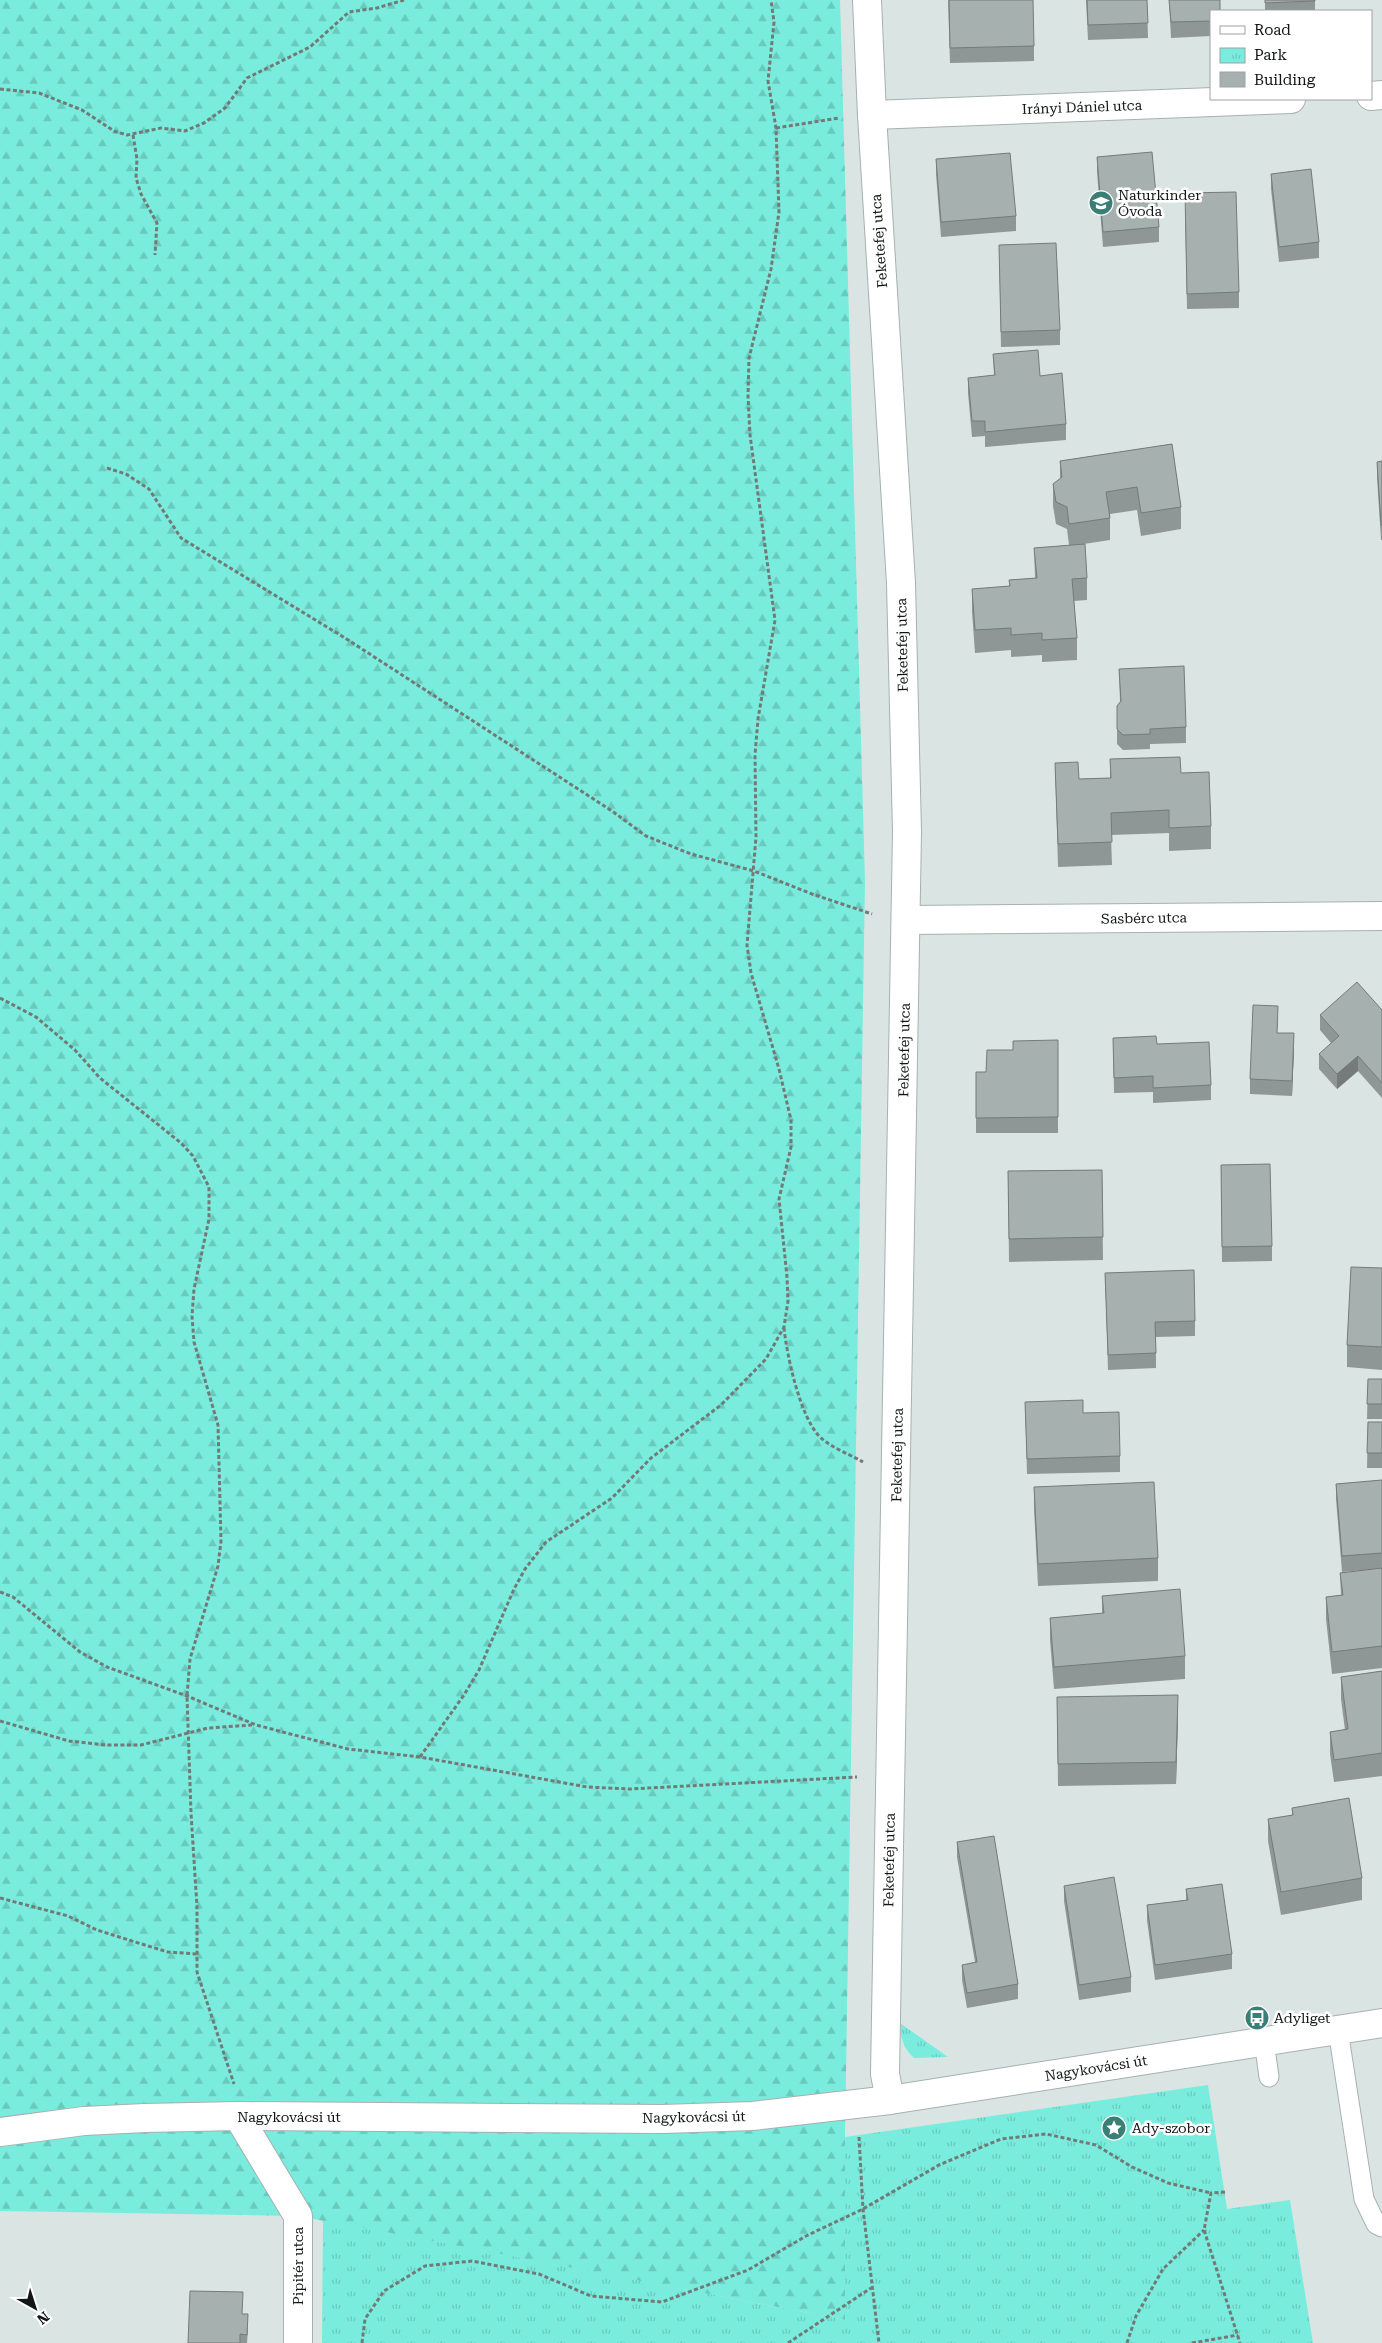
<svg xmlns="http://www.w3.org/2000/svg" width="1382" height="2343" font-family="'Roboto Serif',serif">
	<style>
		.forest { fill: url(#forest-firs) }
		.park { fill: url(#park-tufts) }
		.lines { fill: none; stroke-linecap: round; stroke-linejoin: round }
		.service-casing { stroke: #a6b1af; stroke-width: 21 }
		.minor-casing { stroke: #a6b1af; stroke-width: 30 }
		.tertiary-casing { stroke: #a6b1af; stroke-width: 30 }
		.path { stroke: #727a78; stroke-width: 3; stroke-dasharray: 4 2.5; stroke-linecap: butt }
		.service { stroke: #fff; stroke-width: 19 }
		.minor { stroke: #fff; stroke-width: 28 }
		.tertiary { stroke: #fff; stroke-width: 28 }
		.wall { fill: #8f9796 }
		.shaded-wall { fill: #747b7a }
		.building { fill: #a6b0ae; stroke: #747b7a }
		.labels { text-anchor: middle; stroke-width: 5; stroke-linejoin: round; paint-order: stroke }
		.street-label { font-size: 14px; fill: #121615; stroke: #fff }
		.poi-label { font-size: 14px; fill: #121615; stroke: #fff; text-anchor: start }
	</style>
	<defs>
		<pattern id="forest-firs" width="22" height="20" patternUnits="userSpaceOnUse" patternTransform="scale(1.25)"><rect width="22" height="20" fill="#79ecdd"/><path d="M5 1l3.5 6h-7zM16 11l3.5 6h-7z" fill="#68cabd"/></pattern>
		<pattern id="park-tufts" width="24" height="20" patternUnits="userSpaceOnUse" patternTransform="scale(1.25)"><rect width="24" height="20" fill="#79ecdd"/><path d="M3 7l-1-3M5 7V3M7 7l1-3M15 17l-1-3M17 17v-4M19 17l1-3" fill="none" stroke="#68cabd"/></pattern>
	</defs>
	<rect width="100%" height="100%" fill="#dae5e3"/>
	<path class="forest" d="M 0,0 L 840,0 L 865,881 L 845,2137 L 845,2320 L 298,2216 L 0,2211 Z"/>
	<g class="park">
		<path d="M 900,2023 L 948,2057 L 914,2058 C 902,2047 901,2038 900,2023 Z"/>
		<path d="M 1208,2085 L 1227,2209 L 1290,2200 L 1313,2343 L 322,2343 L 323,2220 L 845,2320 L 845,2137 Z"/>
	</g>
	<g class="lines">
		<defs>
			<g id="service">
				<path d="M 1338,2030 L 1364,2199 L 1376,2224 L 1382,2227"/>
				<path d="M 1264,2041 L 1269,2077"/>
			</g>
			<g id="minor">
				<path d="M 867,0 L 872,115 L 901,583 L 907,832 L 885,2074 L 890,2100"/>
				<path d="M 1371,96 L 1382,95"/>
				<path d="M 872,115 L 1291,99"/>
				<path d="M 907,920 L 1382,916"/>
				<path d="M 238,2116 L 298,2216 L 298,2343"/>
			</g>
			<path id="tertiary" d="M 0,2132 L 84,2121 L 145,2118 L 238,2116 L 663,2119 L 753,2116 L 890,2100 L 1382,2023"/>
		</defs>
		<use href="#service" class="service-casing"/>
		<use href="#minor" class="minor-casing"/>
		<use href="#tertiary" class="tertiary-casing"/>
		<g class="path">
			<path d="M 0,89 L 39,93 L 82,110 L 114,131 L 127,135 L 161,128 L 185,131 L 204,123 L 225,108 L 247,78 L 310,47 L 349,12 L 377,8 L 404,0"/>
			<path d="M 776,128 L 839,118"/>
			<path d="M 133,135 L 137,159 L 136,178 L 141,194 L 157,223 L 155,255"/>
			<path d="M 107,468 L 126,474 L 149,489 L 181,538 L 345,638 L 612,811 L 646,836 L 691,854 L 754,871 L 812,894 L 872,914"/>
			<path d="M 0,998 L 36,1017 L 75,1050 L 100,1078 L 181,1143 L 193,1156 L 209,1187 L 209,1219 L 194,1289 L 192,1316 L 194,1342 L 218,1425 L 221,1541 L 218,1566 L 190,1659 L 187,1696 L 191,1813 L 197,1907 L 197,1972 L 234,2084"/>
			<path d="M 784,1328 C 787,1356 800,1417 820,1437 C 832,1448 849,1454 863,1462"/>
			<path d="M 0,1592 L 13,1597 L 80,1652 L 107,1667 L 187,1696 L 256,1725 L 348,1749 L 420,1757 L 587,1787 L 630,1789 L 857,1777"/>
			<path d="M 0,1721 L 69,1741 L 106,1745 L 141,1745 L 208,1728 L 252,1725"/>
			<path d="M 420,1757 L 464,1695 L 479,1670 L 514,1589 L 525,1569 L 546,1542 L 612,1498 L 651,1458 L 721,1405 L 766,1359 L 784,1327 L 788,1301 L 787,1277 L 779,1199 L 791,1147 L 791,1120 L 779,1069 L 751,973 L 747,945 L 756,837 L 755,755 L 758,719 L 775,620 L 750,435 L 748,396 L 749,358 L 771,269 L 779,212 L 776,128 L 768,81 L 774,22 L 771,0"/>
			<path d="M 0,1898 L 68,1916 L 97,1930 L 148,1946 L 168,1952 L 196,1954"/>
			<path d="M 859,2137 L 863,2209 L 879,2343"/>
			<path d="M 1225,2192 L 1211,2193 L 1204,2230 L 1240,2343"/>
			<path d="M 362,2343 L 365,2319 L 384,2291 L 425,2266 L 472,2261 L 539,2274 L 591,2296 L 662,2302 L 748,2270 L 806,2236 L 863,2209 L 939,2165 L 1001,2139 L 1046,2134 L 1096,2145 L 1132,2167 L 1168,2183 L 1211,2193"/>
			<path d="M 788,2343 L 871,2288"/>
			<path d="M 1127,2343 L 1136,2316 L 1163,2269 L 1204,2230"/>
			<path d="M 1192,2343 L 1238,2335"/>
		</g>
		<use href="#service" class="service"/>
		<use href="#minor" class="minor"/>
		<use href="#tertiary" class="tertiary"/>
	</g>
	<g class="wall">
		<path d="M 948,0 L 1034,46 L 1034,61 L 950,63 Z"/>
		<path d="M 1086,0 L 1147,0 L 1148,38 L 1088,40 Z"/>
		<path d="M 1169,0 L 1220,0 L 1211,11 L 1211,36 L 1171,38 Z"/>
		<rect x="1265" y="0" width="50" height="11"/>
		<path d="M 1097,157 L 1159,227 L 1159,242 L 1103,247 L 1097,172 Z"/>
		<path d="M 936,159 L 1016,216 L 1016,231 L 941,237 L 936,174 Z"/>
		<path d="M 1271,174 L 1319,242 L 1319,258 L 1279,262 L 1271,189 Z"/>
		<path d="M 1185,209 L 1239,292 L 1239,308 L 1187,309 Z"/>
		<path d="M 999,245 L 1060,330 L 1060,345 L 1001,347 Z"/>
		<path d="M 993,354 L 1040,376 L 1066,424 L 1066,440 L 985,447 L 985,436 L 972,437 L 968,393 L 968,378 L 994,375 Z"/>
		<path d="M 1172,444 L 1181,507 L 1181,529 L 1141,536 L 1137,510 L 1110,514 L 1110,540 L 1084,544 L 1087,578 L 1087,600 L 1074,601 L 1077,638 L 1077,660 L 1042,662 L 1042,655 L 1011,657 L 1011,650 L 975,653 L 972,612 L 972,589 L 1009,586 L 1009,580 L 1035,578 L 1034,548 L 1069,545 L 1067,529 L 1056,524 L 1053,506 L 1053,484 L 1060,479 L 1060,461 Z"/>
		<path d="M 1382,461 L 1382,540 L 1381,540 L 1377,477 L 1377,462 Z"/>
		<path d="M 1119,669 L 1186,727 L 1186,743 L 1150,744 L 1150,749 L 1123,750 L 1117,744 L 1117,706 L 1120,702 Z"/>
		<path d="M 1110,759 L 1181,773 L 1211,826 L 1211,849 L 1169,851 L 1169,833 L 1111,835 L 1112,865 L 1058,867 L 1055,763 L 1079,779 L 1110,778 Z"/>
		<path d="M 1382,1010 L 1382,1098 L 1358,1071 L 1337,1089 L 1319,1069 L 1319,1054 L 1331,1043 L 1320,1030 L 1320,1015 Z"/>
		<path d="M 1278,1021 L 1277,1033 L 1294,1048 L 1292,1096 L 1250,1094 L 1250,1079 Z"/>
		<path d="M 1113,1038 L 1157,1044 L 1211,1085 L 1211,1100 L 1153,1103 L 1153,1092 L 1114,1093 Z"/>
		<path d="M 1058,1040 L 1058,1133 L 976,1133 L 976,1072 L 986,1072 L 1013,1050 Z"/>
		<path d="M 1221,1165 L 1272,1246 L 1272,1261 L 1222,1262 Z"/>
		<path d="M 1102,1170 L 1103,1260 L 1009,1262 L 1008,1171 Z"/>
		<path d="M 1382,1268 L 1382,1370 L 1347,1367 L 1347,1345 Z"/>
		<path d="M 1105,1273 L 1195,1321 L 1195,1336 L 1156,1337 L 1156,1368 L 1108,1370 Z"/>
		<path d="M 1368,1379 L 1382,1379 L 1382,1419 L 1367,1419 Z"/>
		<path d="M 1025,1402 L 1083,1413 L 1120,1456 L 1120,1472 L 1027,1474 Z"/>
		<path d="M 1368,1422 L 1382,1422 L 1382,1468 L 1367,1468 Z"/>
		<path d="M 1382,1480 L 1382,1668 L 1332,1674 L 1326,1619 L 1326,1597 L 1341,1595 L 1340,1573 L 1364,1570 L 1342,1572 L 1336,1499 L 1336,1484 Z"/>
		<path d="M 1034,1487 L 1158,1558 L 1158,1581 L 1038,1586 L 1034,1509 Z"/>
		<path d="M 1102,1596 L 1185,1656 L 1185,1679 L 1054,1689 L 1050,1640 L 1050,1618 L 1102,1614 Z"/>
		<path d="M 1382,1671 L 1382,1776 L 1334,1782 L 1330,1754 L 1330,1732 L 1345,1730 L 1341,1699 L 1341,1677 Z"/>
		<path d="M 1057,1697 L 1178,1717 L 1176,1784 L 1058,1786 Z"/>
		<path d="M 1292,1808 L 1362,1878 L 1362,1900 L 1281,1915 L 1268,1841 L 1268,1819 L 1292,1815 Z"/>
		<path d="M 957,1842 L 1018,1984 L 1018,1999 L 967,2008 L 962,1980 L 962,1965 L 975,1962 L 957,1857 Z"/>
		<path d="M 1064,1886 L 1131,1977 L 1131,1992 L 1079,2000 L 1064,1901 Z"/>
		<path d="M 1186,1889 L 1232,1954 L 1232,1969 L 1155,1980 L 1147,1920 L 1147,1905 L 1186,1900 Z"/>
		<path d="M 243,2314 L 248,2330 L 247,2343 L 188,2343 Z"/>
	</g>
	<g class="shaded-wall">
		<path d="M 1294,1033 L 1294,1048 L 1292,1096 L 1292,1081 Z"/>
		<path d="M 1358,1056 L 1358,1071 L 1337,1089 L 1337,1074 Z"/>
		<path d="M 1178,1695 L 1178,1717 L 1176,1784 L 1176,1762 Z"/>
	</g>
	<g class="building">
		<path d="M 949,0 L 1033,0 L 1034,46 L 950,48 Z"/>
		<path d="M 1087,0 L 1147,0 L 1148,23 L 1088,25 Z"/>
		<path d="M 1169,0 L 1220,0 L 1220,11 L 1211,11 L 1211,21 L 1171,22 Z"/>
		<path d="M 1265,0 L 1315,0 L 1315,1 L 1265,3 Z"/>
		<path d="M 1152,152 L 1159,227 L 1103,232 L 1097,157 Z"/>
		<path d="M 1010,153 L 1016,216 L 941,222 L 936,159 Z"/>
		<path d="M 1311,169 L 1319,242 L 1279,247 L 1271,174 Z"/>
		<path d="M 1236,192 L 1239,292 L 1187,294 L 1185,193 Z"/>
		<path d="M 1056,243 L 1060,330 L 1001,332 L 999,245 Z"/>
		<path d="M 1038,350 L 1040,376 L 1062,373 L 1066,424 L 985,432 L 985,421 L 972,421 L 968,378 L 995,375 L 993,354 Z"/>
		<path d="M 1172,444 L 1181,507 L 1141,513 L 1137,487 L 1106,492 L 1110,518 L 1069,524 L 1067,507 L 1056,502 L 1053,484 L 1062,477 L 1060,461 Z"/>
		<path d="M 1382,461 L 1382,525 L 1381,525 L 1377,462 Z"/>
		<path d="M 1085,544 L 1087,578 L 1072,579 L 1077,638 L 1042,640 L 1042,633 L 1011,635 L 1011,628 L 975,630 L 972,589 L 1010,586 L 1009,580 L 1037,578 L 1034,548 Z"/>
		<path d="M 1184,666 L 1186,727 L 1150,729 L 1150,734 L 1123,735 L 1117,729 L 1117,706 L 1121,701 L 1119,669 Z"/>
		<path d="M 1180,757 L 1181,773 L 1209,772 L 1211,826 L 1169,828 L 1169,810 L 1111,813 L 1112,842 L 1058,844 L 1055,763 L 1078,762 L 1079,779 L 1111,778 L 1110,759 Z"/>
		<path d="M 1357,982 L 1382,1010 L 1382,1083 L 1358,1056 L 1337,1074 L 1319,1054 L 1339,1036 L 1320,1015 Z"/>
		<path d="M 1253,1005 L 1278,1006 L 1277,1033 L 1294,1033 L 1292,1081 L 1250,1079 Z"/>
		<path d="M 1156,1036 L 1157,1044 L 1209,1042 L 1211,1085 L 1153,1088 L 1153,1076 L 1114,1078 L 1113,1038 Z"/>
		<path d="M 1058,1040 L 1058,1117 L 976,1118 L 976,1072 L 986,1072 L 987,1050 L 1013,1050 L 1013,1041 Z"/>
		<path d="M 1270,1164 L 1272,1246 L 1222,1247 L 1221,1165 Z"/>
		<path d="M 1102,1170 L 1103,1237 L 1009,1239 L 1008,1171 Z"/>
		<path d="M 1351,1267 L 1382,1268 L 1382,1347 L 1347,1345 Z"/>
		<path d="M 1194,1270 L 1195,1321 L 1155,1322 L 1156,1353 L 1108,1355 L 1105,1273 Z"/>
		<path d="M 1368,1379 L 1382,1379 L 1382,1404 L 1367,1404 Z"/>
		<path d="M 1083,1400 L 1083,1413 L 1119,1412 L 1120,1456 L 1027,1459 L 1025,1402 Z"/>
		<path d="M 1368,1422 L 1382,1422 L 1382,1453 L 1367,1453 Z"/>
		<path d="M 1382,1480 L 1382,1553 L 1342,1556 L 1336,1484 Z"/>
		<path d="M 1154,1482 L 1158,1558 L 1038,1564 L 1034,1487 Z"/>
		<path d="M 1382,1568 L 1382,1646 L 1332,1652 L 1326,1597 L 1343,1595 L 1340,1573 Z"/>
		<path d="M 1180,1589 L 1185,1656 L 1054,1667 L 1050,1618 L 1104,1613 L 1102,1596 Z"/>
		<path d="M 1382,1671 L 1382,1753 L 1334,1760 L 1330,1732 L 1348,1729 L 1341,1677 Z"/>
		<path d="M 1178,1695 L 1176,1762 L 1058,1764 L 1057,1697 Z"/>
		<path d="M 1349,1798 L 1362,1878 L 1281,1892 L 1268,1819 L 1293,1815 L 1292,1808 Z"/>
		<path d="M 994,1836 L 1018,1984 L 967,1993 L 962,1965 L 977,1962 L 957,1842 Z"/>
		<path d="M 1114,1877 L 1131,1977 L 1079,1985 L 1064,1886 Z"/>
		<path d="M 1222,1884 L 1232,1954 L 1155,1965 L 1147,1905 L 1188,1900 L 1186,1889 Z"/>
		<path d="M 190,2291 L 243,2292 L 242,2314 L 248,2314 L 247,2335 L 240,2334 L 240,2343 L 188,2343 Z"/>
	</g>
	<defs>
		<symbol id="school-disc" viewBox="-11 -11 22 22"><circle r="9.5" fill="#397f76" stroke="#fff"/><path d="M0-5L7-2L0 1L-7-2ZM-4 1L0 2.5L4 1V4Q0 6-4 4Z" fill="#fff"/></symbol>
		<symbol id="bus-disc" viewBox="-11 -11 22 22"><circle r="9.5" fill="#397f76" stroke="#fff"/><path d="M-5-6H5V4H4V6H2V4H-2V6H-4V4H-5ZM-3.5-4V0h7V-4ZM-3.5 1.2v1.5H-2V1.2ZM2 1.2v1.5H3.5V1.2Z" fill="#fff"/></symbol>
		<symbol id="sight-disc" viewBox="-11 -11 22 22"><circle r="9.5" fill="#397f76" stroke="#fff"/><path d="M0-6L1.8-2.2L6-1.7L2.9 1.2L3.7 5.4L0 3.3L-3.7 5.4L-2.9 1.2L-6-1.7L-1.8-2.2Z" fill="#fff"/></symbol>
	</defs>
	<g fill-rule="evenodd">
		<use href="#school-disc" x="1087" y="189" width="28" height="28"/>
		<use href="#bus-disc" x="1243" y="2004" width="28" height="28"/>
		<use href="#sight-disc" x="1100" y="2114" width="28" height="28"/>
	</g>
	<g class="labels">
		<g class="street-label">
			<text transform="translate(1082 107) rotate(-2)" y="5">Irányi Dániel utca</text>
			<text transform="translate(879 241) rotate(-94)" y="5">Feketefej utca</text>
			<text transform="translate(902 645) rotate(-91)" y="5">Feketefej utca</text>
			<text transform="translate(1144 918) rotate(-1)" y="5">Sasbérc utca</text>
			<text transform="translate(904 1050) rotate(-89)" y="5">Feketefej utca</text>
			<text transform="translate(897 1455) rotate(-89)" y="5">Feketefej utca</text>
			<text transform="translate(889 1860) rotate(-89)" y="5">Feketefej utca</text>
			<text transform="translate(1096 2068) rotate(-9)" y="5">Nagykovácsi út</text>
			<text x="289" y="2122">Nagykovácsi út</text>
			<text transform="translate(694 2117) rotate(-1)" y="5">Nagykovácsi út</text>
			<text transform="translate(298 2266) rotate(-90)" y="5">Pipitér utca</text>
		</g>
		<g class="poi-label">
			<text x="1118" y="200">Naturkinder<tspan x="1118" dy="16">Óvoda</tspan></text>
			<text x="1274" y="2023">Adyliget</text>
			<text x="1132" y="2133">Ady-szobor</text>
		</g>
	</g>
	<rect x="1210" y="10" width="162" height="90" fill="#ffffff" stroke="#a0a2a1"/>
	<rect x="1220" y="26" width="25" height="8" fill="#ffffff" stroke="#a0a2a1"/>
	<text x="1254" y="35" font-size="15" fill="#121615">Road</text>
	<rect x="1220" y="48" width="25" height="15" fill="url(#park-tufts)" stroke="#a0a2a1"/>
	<text x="1254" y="60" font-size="15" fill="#121615">Park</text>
	<rect x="1220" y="72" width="25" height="15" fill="#a6b0ae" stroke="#a0a2a1"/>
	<text x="1254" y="85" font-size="15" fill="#121615">Building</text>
	<g transform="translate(35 2308) rotate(141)" stroke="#ffffff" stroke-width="4" paint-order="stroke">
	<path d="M0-4L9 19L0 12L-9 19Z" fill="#121615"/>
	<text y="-8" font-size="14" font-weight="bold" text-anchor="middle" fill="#121615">N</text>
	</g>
</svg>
